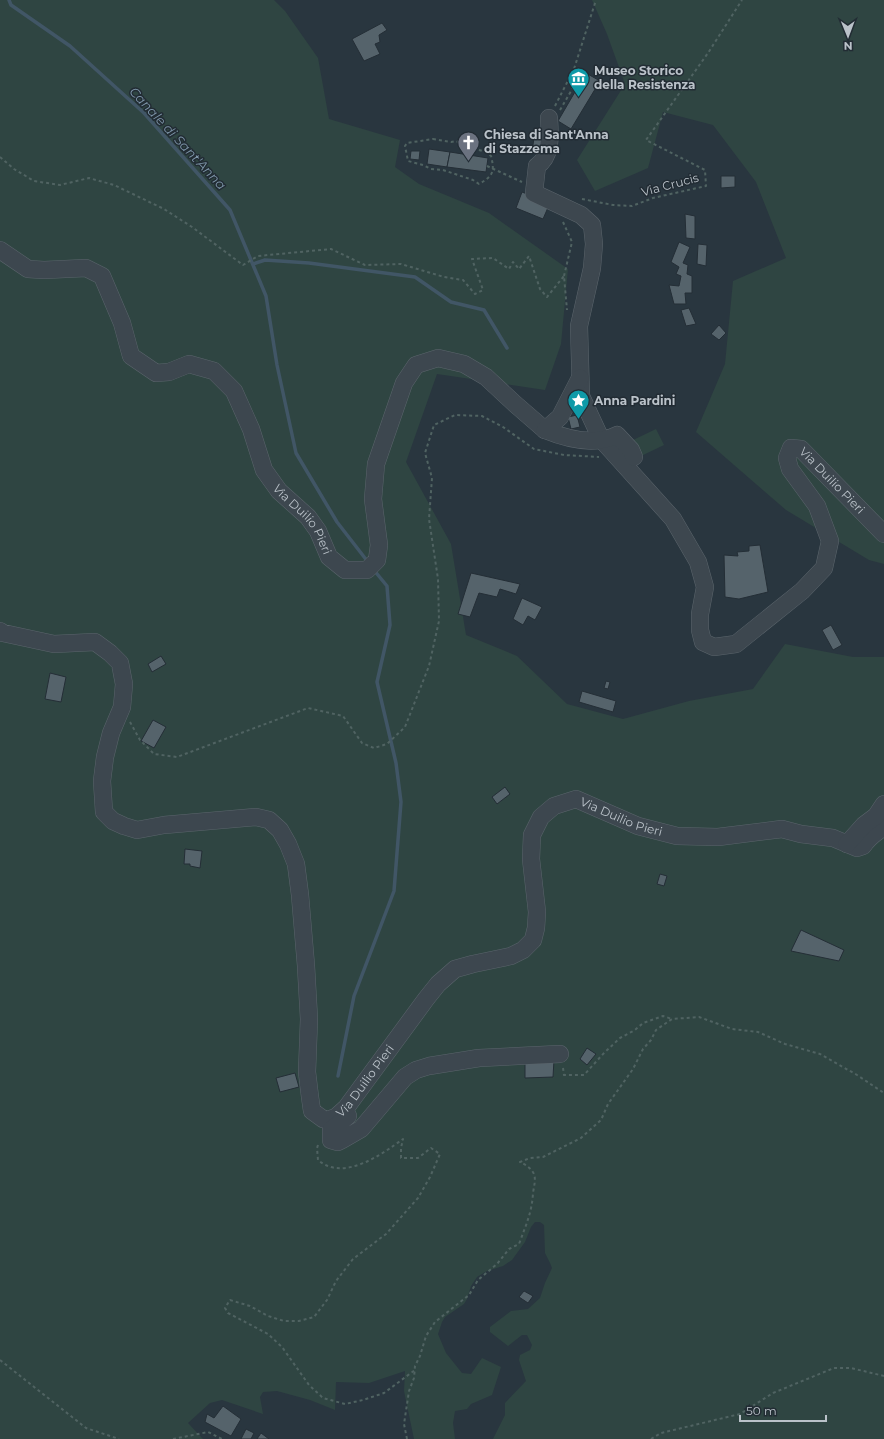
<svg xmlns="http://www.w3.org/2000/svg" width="884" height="1439" font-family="Montserrat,sans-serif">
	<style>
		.green { fill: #2f4542 }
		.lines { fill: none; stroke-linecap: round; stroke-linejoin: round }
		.stream { stroke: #415666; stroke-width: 3.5 }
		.building { fill: #55636b; stroke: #242e36 }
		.minor-casing { stroke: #5b656c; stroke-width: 18 }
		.path { stroke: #506362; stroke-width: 2; stroke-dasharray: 3 3; stroke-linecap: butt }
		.minor { stroke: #3d474f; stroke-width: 17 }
		.labels { text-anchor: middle; stroke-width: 3; stroke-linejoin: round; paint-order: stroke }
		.poi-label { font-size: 12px; font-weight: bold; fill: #bac2c9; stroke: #222c34; text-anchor: start }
		.street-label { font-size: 12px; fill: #bac2c9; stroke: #222c34 }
		.water-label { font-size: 13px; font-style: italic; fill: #7e96a9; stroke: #222c34 }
	</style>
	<rect width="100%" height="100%" fill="#29363f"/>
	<g class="green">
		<path d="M 0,0 L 274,0 L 285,11 L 318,58 L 329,119 L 400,140 L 395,167 L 419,184 L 489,213 L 568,269 L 561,344 L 545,390 L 437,374 L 406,462 L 451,544 L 466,635 L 517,656 L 567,704 L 623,719 L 689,701 L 753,689 L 785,644 L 853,657 L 884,657 L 884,1439 L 493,1439 L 505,1415 L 505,1403 L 526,1381 L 519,1360 L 520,1355 L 530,1350 L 532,1345 L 527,1335 L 522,1335 L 508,1346 L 490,1332 L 490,1327 L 511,1311 L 528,1309 L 540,1298 L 545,1283 L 552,1268 L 550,1263 L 545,1253 L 544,1225 L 540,1222 L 535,1222 L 531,1227 L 525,1242 L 512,1260 L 503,1266 L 487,1271 L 477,1277 L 471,1286 L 467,1299 L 464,1304 L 445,1317 L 442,1322 L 438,1334 L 446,1353 L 462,1373 L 471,1374 L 482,1358 L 501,1367 L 492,1395 L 471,1404 L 467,1409 L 455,1411 L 453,1423 L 455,1439 L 414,1439 L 404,1391 L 405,1371 L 369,1383 L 336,1382 L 335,1410 L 310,1400 L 277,1391 L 263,1392 L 260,1397 L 263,1414 L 222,1400 L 210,1403 L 188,1423 L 203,1439 L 0,1439 Z"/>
		<path d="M 592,0 L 884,0 L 884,564 L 869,560 L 786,510 L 696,432 L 725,364 L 733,281 L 786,258 L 756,182 L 713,125 L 663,112 L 648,168 L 595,191 L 577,160 L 625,84 L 607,34 Z"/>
		<path d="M 656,429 L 664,445 L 639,457 L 631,441 Z"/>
	</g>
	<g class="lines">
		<g class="stream">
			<path d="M 9,0 L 11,5 L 70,46 L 144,113 L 230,210 L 266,296 L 277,365 L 296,453 L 337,522 L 368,562"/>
			<path d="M 253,264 L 265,260 L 309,263 L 415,277 L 451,302 L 484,310 L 507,348"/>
			<path d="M 338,1076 L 354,996 L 394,891 L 401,802 L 396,763 L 377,682 L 390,625 L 387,586 L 373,569"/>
		</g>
	</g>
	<g class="building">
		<path d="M 382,23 L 387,30 L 379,35 L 380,42 L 375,44 L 380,54 L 364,61 L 352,39 Z"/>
		<path d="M 586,73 L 600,81 L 571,129 L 558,121 Z"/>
		<path d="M 535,129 L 546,131 L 544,154 L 532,153 Z"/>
		<path d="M 429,149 L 450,152 L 447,167 L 427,164 Z"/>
		<path d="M 411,151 L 420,151 L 419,160 L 410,159 Z"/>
		<path d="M 450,152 L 488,158 L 486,172 L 447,167 Z"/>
		<path d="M 721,176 L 735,176 L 735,187 L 721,188 Z"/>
		<path d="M 522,192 L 550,203 L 543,219 L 516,208 Z"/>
		<path d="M 685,214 L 695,216 L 695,239 L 686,238 Z"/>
		<path d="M 679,242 L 690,247 L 683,263 L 688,265 L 687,274 L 692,276 L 692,293 L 685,293 L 686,304 L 674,304 L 669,285 L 679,286 L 681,276 L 676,274 L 679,267 L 671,262 Z"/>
		<path d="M 698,244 L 707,245 L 706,266 L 697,264 Z"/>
		<path d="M 689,308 L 696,324 L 686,326 L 681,310 Z"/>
		<path d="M 719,325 L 726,333 L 719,340 L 711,334 Z"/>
		<path d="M 577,415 L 580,427 L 571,429 L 568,417 Z"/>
		<path d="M 760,545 L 768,592 L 739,599 L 725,597 L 724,555 L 738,556 L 737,552 L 749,551 L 749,546 Z"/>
		<path d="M 471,573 L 520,584 L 516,594 L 500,589 L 497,597 L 479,593 L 470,617 L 458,614 Z"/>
		<path d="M 522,598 L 542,607 L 535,620 L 528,616 L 523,625 L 513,619 Z"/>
		<path d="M 831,625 L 842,645 L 833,650 L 822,630 Z"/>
		<path d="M 161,656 L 166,664 L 152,672 L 148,664 Z"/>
		<path d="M 50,673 L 66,677 L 61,702 L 45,699 Z"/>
		<path d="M 606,681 L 610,682 L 608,689 L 604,688 Z"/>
		<path d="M 582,691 L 616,701 L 613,712 L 579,702 Z"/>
		<path d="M 153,720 L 166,727 L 154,748 L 141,741 Z"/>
		<path d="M 505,787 L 510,794 L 497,804 L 492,797 Z"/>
		<path d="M 185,849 L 202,851 L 200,868 L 190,866 L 190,864 L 184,864 Z"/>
		<path d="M 660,874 L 667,876 L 664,886 L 657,884 Z"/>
		<path d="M 801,930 L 844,950 L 839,961 L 791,951 Z"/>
		<path d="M 587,1048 L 596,1054 L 587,1065 L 580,1059 Z"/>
		<path d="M 554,1060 L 553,1077 L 525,1078 L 525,1061 Z"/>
		<path d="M 295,1073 L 299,1087 L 280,1092 L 276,1078 Z"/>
		<path d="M 524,1291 L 533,1296 L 528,1303 L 519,1297 Z"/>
		<path d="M 223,1406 L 241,1419 L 231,1436 L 205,1422 L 207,1414 L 214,1418 Z"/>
		<path d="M 246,1429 L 254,1433 L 251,1439 L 241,1439 Z"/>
		<path d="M 261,1433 L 269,1439 L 257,1439 Z"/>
	</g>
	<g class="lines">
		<defs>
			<g id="minor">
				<path id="s1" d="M 549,118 C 550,135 552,156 537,166 L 534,193 L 581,215 L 592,225 L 594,244 L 592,268 L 579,326 L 581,396 L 601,439 L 673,519 L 698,562 L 705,587 L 700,614 L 700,630 L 703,642 L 714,647 L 736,644 L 802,591 L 824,568 L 830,541 L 817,506 L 790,469 L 787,458 L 791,448 L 801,449 L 884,534"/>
				<path id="s2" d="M 0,250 L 28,269 L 44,270 L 86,268 L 102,276 L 122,323 L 131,356 L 156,373 L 169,372 L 189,364 L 214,371 L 234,391 L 251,429 L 264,470 L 279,491 L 308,517 L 318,531 L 329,557 L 345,570 L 367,570 L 377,560 L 379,545 L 373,499 L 376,464 L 404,383 L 416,365 L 438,358 L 464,364 L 486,377 L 515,404 L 545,430"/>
				<path d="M 580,378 L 560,417 L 545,430 C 567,439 595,446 617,435 L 631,450 L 634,457"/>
				<path id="s3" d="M 0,631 L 3,633 L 54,644 L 95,642 L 110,653 L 120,663 L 124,684 L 122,707 L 111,733 L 105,757 L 102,781 L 104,812 L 113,821 L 124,826 L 137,830 L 164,825 L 256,817 L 269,820 L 280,830 L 288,844 L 296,864 L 300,895 L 306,966 L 309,1019 L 307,1072 L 310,1097 L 312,1111 L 323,1119 L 327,1120 L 336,1117 L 346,1108 L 426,999 L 438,984 L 455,969 L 473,964 L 511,956 L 523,950 L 533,940 L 536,928 L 537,912 L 531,859 L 532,835 L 541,817 L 554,806 L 576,799 L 638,826 L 677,836 L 718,837 L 782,829 L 801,834 L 833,838 L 857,848 L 863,846 C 868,838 875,833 884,827"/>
				<path d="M 847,844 L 864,825 L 876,816 L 884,804"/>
				<path d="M 348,1116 L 331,1130 L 331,1140 L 338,1142 L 342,1140 L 361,1129 L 405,1077 L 416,1070 L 429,1066 L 479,1058 L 560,1054"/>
			</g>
		</defs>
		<use href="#minor" class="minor-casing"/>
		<g class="path">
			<path d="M 555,106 L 574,69 L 596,0"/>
			<path d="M 560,110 L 581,74"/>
			<path d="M 433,139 L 451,142 L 456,141 L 472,148 L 486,152 L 491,156 C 495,172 493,176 479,184 L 473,180 L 443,170 L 431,169 L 423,165 L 408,161 L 405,146 L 407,143 Z"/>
			<path d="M 0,157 L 14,169 L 34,181 L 60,185 L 89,178 L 114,185 L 164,209 L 192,227 L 243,265 L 258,256 L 331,249 L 365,265 L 401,264 L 444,277 L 463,280 L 475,294 L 483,290 L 472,259 L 493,258 L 509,269 L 513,262 L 519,269 L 529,256 L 540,289 L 547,297 L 564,276 L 567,310"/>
			<path d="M 487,166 L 522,182"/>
			<path d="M 582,199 L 613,205 L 632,206 L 653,198 L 706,186 L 705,170 L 646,140 L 708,53 L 742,0"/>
			<path d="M 563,222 L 572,242 L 564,276"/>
			<path d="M 130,722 L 140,740 L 154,754 L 177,757 L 308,708 L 343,716 L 362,743 L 374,748 L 387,744 L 405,727 L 429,666 L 439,621 L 438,579 L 429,519 L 432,478 L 425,453 L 434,425 L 455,415 L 482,416 L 503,427 L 534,449 L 564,455 L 599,457"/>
			<path d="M 563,1068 L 564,1075 L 584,1075 L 604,1053 L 620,1038 L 635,1030 L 643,1023 L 663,1016 L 672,1019"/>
			<path d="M 318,1145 L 317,1148 L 318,1160 C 343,1182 381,1155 403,1139 L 401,1148 L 401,1158 L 418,1158 L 431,1148 L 440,1154 L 430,1177 L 418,1198 L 386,1234 L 353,1259 L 336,1281 L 327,1300 L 314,1317 L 299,1321 L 284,1321 L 268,1316 L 250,1306 L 230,1300 L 225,1308 L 228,1313 L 268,1334 L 282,1347 L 309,1385 L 323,1398 L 345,1404 L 363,1400 L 384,1393 L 415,1370"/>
			<path d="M 0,1360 L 86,1428 L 119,1439"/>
			<path d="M 173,1439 L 208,1432 L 222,1439"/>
			<path d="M 407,1439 L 404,1424 L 409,1391 L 414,1378 L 415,1366 L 420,1356 L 426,1336 L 435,1322 L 469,1295 L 478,1280 L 497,1264 L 509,1249 L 519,1244 C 526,1225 532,1212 533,1193 C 534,1186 536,1180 534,1174 C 531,1168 526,1165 520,1162 L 530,1158 L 543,1157 L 581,1138 L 601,1120 L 608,1104 L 633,1069 L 643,1049 L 651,1040 L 656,1030 L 672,1019 L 699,1017 L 732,1029 L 758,1032 L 785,1044 L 820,1054 L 857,1075 L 884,1093"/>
			<path d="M 651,1439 L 661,1433 L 740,1414 L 773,1393 L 834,1368 L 851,1368 L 884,1376"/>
		</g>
		<use href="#minor" class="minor"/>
	</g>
	<defs>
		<symbol id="museum-pin" viewBox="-11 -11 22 30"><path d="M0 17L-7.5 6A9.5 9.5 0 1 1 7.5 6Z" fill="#0f9aa8" stroke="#222c34"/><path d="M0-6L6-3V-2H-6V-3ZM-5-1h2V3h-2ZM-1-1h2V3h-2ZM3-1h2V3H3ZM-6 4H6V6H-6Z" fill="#fff"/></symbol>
		<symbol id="church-pin" viewBox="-11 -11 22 30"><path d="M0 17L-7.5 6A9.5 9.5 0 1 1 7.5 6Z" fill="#6b7280" stroke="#222c34"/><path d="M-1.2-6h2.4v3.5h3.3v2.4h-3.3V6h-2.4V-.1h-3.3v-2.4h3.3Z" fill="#fff"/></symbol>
		<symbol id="sight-pin" viewBox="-11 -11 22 30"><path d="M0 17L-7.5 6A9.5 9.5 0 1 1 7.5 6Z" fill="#0f9aa8" stroke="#222c34"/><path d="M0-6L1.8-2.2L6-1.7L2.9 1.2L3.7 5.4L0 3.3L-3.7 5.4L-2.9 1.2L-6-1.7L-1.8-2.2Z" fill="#fff"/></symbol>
	</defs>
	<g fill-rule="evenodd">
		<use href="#museum-pin" x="566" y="66" width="25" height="34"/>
		<use href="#church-pin" x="456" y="130" width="25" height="34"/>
		<use href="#sight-pin" x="566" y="388" width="25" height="34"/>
	</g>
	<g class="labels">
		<g class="poi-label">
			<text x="594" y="75">Museo Storico<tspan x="594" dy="14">della Resistenza</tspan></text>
			<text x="484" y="139">Chiesa di Sant'Anna<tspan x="484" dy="14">di Stazzema</tspan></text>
			<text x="594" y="405">Anna Pardini</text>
		</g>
		<g class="street-label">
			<text transform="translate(670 185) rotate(-15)" y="4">Via Crucis</text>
			<text dy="4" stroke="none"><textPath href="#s1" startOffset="943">Via Duilio Pieri</textPath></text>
			<text dy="4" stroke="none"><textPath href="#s2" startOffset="462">Via Duilio Pieri</textPath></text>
			<text dy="4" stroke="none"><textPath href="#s3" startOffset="1272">Via Duilio Pieri</textPath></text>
			<text dy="4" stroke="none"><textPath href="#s3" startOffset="828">Via Duilio Pieri</textPath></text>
		</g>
		<g class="water-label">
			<text transform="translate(178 138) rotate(47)" y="5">Canale di Sant'Anna</text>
		</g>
	</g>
	<g transform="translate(848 36) rotate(179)" stroke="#222c34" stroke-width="3" paint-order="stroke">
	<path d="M0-3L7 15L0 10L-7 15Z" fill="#bac2c9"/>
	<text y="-6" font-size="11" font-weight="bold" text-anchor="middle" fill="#bac2c9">N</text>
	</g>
	<path d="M740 1415v6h86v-6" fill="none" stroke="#bac2c9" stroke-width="2"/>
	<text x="746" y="1415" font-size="12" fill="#bac2c9" stroke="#222c34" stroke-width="3" paint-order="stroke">50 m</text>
</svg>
